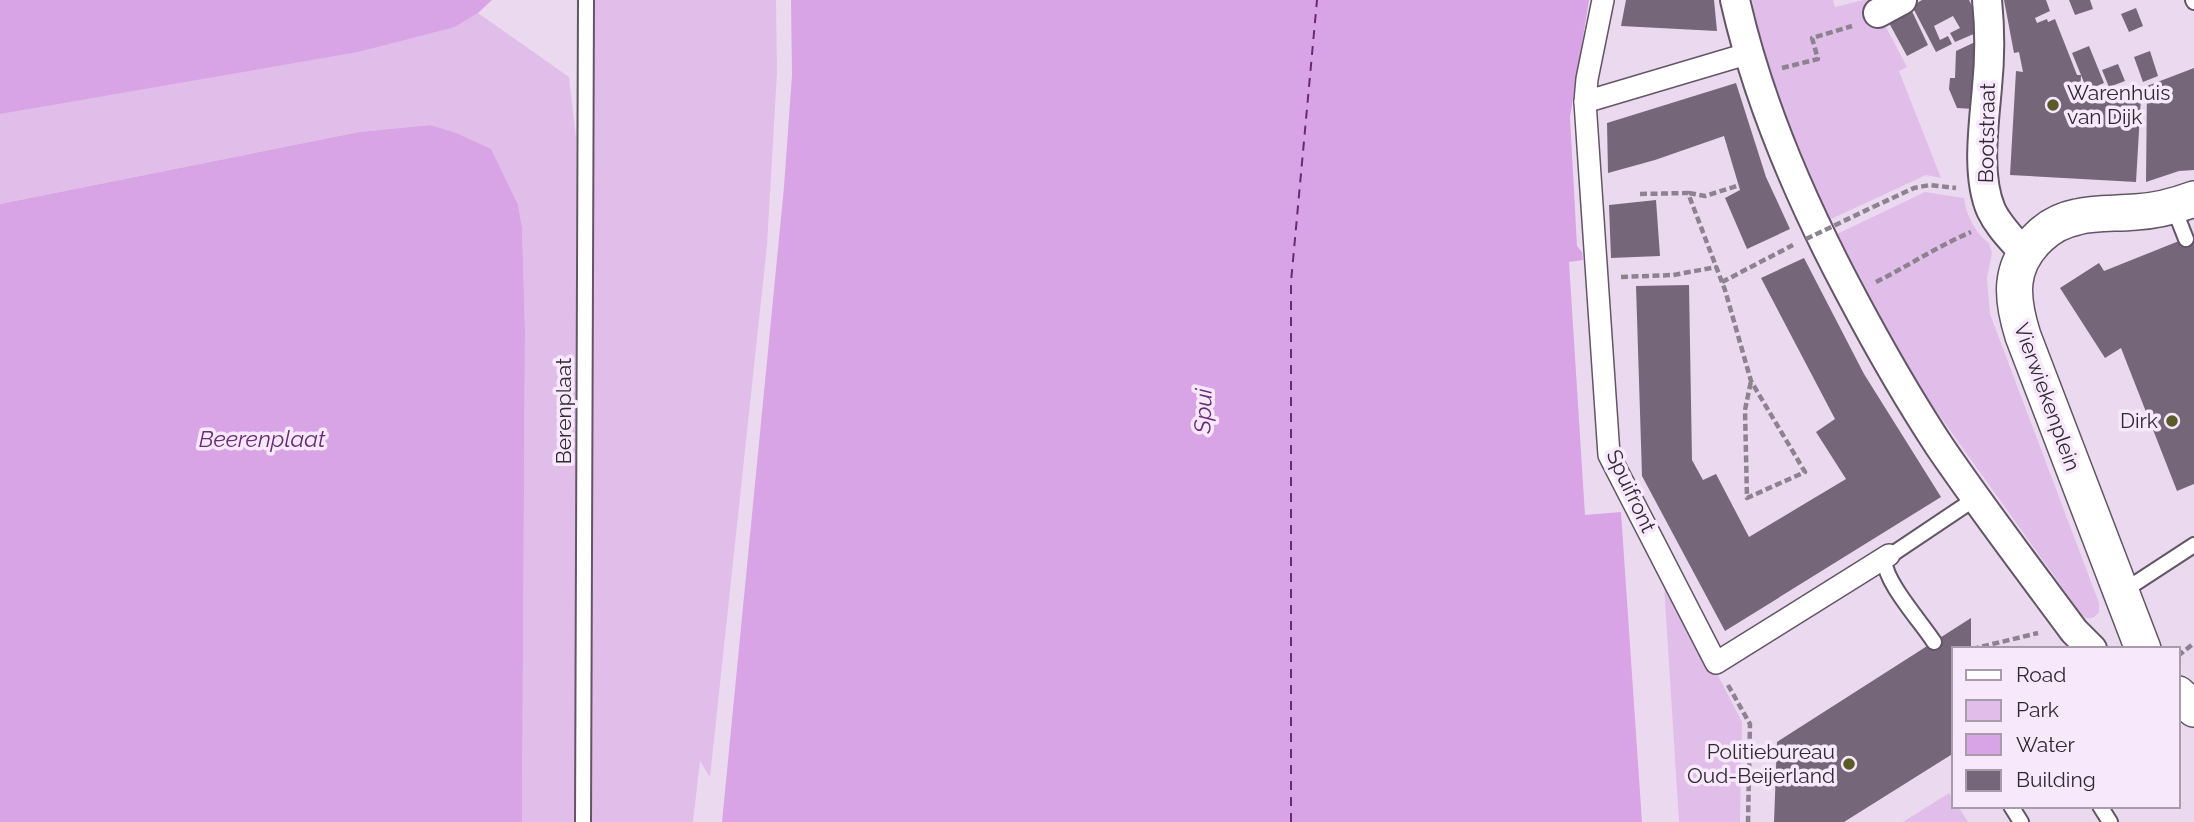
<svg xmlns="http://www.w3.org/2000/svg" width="2194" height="822" font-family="Raleway,sans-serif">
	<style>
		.green { fill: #e0bee9 }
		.water { fill: #d9a4e6 }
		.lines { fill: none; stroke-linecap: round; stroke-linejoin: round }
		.ferry { stroke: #682a77; stroke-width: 2; stroke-dasharray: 9 7; stroke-linecap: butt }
		.building { fill: #756779 }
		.service-casing { stroke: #635566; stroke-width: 18 }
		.pedestrian-casing { stroke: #635566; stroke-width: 24 }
		.minor-casing { stroke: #635566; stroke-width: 32 }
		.tertiary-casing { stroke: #635566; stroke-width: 38 }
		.path { stroke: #8e8291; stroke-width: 4.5; stroke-dasharray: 7 3.5; stroke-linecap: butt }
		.service { stroke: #fff; stroke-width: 14 }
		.pedestrian { stroke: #fff; stroke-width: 21 }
		.minor { stroke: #fff; stroke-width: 28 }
		.tertiary { stroke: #fff; stroke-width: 35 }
		.path-bridge { stroke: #8e8291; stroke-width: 4.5; stroke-dasharray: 7 3.5; stroke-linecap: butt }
		.poi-dot { fill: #5a5b28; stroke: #f8e8fc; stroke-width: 2.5 }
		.labels { text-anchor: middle; stroke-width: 7; stroke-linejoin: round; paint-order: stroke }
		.poi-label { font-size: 21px; fill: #2f2931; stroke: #f8e8fc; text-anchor: end }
		.street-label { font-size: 21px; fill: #2f2931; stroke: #f8e8fc }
		.water-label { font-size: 23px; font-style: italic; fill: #682a77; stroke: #f8e8fc }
	</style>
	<rect width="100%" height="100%" fill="#ebdaef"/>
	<g class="green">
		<path d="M 595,0 L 776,0 L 777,72 L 767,245 L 710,777 L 700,761 L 693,822 L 590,822 Z"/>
		<path d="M 1752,0 L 1833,0 L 1835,7 L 1863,0 L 1875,0 L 1877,10 L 1907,67 L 1899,71 L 1941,178 L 1926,175 L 1829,220 C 1798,147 1767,79 1752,0 Z"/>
		<path d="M 478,13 L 569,77 L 576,138 L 577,822 L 522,822 L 525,329 L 522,227 L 518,203 L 491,150 L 430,125 L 359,132 L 0,204 L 0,114 L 424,34 L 455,27 Z"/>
		<path d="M 1925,192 L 1964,198 C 1966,215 1976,234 1989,243 L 1992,253 L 1987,278 L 1990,314 L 2099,603 L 2099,612 C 2095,618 2088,621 2082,615 L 1929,401 L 1903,358 L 1837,234 Z"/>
		<path d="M 1663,569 L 1742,722 L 1740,822 L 1679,822 Z"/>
		<path d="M 1949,793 L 1954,801 L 1954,806 L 1958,806 L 1968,822 L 1903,822 Z"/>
	</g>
	<g class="water">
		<path d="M 0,0 L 492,0 L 478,13 L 455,27 L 358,52 L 0,114 Z"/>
		<path d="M 791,0 L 1589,0 L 1570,117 L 1577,246 L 1582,252 L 1583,260 L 1569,262 L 1585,515 L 1621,512 L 1642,822 L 722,822 L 784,187 L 792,75 Z"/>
		<path d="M 430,125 L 456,133 L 491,149 L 518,204 L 522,227 L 525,329 L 522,822 L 0,822 L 0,204 L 359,132 Z"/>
	</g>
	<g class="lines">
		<path class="ferry" d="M 1291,822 L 1291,282 L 1317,0"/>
	</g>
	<g class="building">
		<path d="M 1626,0 L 1714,0 L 1717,31 L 1621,26 Z"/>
		<path d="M 1922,0 L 1969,0 L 1977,16 L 1976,33 L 1955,42 L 1950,33 L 1960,28 L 1953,16 L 1934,26 L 1940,40 L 1948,36 L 1952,44 L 1936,52 L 1912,6 Z"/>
		<path d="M 2004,0 L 2046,0 L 2050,11 L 2035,18 L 2037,23 L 2047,19 L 2048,22 L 2055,19 L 2077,75 L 2081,75 L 2072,53 L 2089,46 L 2104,83 L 2087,90 L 2081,75 L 2080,92 L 2141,97 L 2136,182 L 2010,175 L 2016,71 L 2023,72 L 2019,52 L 2014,53 Z"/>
		<path d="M 2069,0 L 2090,0 L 2093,9 L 2075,15 Z"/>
		<path d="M 1910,7 L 1928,45 L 1907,56 L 1888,21 Z"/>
		<path d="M 2136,8 L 2143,26 L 2129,32 L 2121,14 Z"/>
		<path d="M 1975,42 L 1973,109 L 1957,108 L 1949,89 L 1950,78 L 1955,78 L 1956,51 Z"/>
		<path d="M 2150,51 L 2158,76 L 2143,82 L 2134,57 Z"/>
		<path d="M 2118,64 L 2125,81 L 2109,87 L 2102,70 Z"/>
		<path d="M 2194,68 L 2194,170 L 2179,171 L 2146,182 L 2147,86 Z"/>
		<path d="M 1736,83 L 1766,177 L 1790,229 L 1747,249 L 1725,198 L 1740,190 L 1724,136 L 1655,160 L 1608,173 L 1607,123 Z"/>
		<path d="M 1656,200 L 1660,256 L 1611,258 L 1609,205 Z"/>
		<path d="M 2194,235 L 2194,484 L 2177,491 L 2121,348 L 2105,358 L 2060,288 L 2099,263 L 2104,271 Z"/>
		<path d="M 1804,258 L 1864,374 L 1941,497 L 1725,631 L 1642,476 L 1636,286 L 1689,285 L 1692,460 L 1703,480 L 1716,474 L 1749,537 L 1846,479 L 1816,432 L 1835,419 L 1761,278 Z"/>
		<path d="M 1971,618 L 1971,649 L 1954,649 L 1954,753 L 1844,822 L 1774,822 L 1777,742 Z"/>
	</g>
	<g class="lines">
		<defs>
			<g id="service">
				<path d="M 2193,0 L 2194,2"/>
				<path d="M 2173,206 L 2186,239"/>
				<path d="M 2122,592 L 2194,545"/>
				<path d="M 1934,642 C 1922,623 1882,579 1885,559 L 1976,498"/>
				<path d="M 2011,806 L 2021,822"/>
				<path d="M 2100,806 L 2110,822"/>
				<path d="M 583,822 L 586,0"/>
			</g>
			<g id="pedestrian">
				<path d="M 1603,0 L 1587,79 L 1585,102 L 1609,455 L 1716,663 L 1889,555"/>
				<path d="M 1585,102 L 1750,53"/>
			</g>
			<g id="minor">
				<path d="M 1735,0 C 1758,102 1800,199 1849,291 C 1877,344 1907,397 1940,447 C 1983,510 2029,570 2074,631 L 2092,649"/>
				<path d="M 1987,0 C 1990,29 1990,58 1987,87 C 1984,124 1976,175 1991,210 C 1999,227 2013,240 2024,253"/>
				<path d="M 1878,13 L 1902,0"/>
			</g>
			<g id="tertiary">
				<path d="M 2143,649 L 2023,336 C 2011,298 2008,266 2039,237 C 2050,226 2062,220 2077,217 C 2096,212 2116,214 2136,212 C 2156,211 2175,206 2194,199"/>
				<path d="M 2178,694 L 2194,709"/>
			</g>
		</defs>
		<use href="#service" class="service-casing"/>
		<use href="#pedestrian" class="pedestrian-casing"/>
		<use href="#minor" class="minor-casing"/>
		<use href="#tertiary" class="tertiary-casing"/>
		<g class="path">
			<path d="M 1782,68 L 1818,59 L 1812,38 L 1852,26"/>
			<path d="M 1689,193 L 1705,196 L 1740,185"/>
			<path d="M 1640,194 L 1688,193 L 1725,290 L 1751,381 L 1805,472 L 1747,498 L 1745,410 L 1751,381"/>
			<path d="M 1873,207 L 1914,188 L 1930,185 L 1956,188"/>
			<path d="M 1621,277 L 1673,275 L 1717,267"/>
			<path d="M 1722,282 L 1793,245"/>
			<path d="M 1876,282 C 1908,266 1938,246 1971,232"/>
			<path d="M 1972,649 L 2038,633"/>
			<path d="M 2178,656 L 2194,643"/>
			<path d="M 1728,685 L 1750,724 L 1748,822"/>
		</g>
		<use href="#service" class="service"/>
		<use href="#pedestrian" class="pedestrian"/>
		<use href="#minor" class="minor"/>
		<use href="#tertiary" class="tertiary"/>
		<path class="path-bridge" d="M 1806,239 L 1873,207"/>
	</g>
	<g class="poi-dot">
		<circle cx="2053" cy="105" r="7"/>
		<circle cx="2172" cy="421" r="7"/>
		<circle cx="1849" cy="764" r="7"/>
	</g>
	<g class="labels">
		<g class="poi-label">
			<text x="2067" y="100" text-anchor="start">Warenhuis<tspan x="2067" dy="24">van Dijk</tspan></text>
			<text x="2158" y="428">Dirk</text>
			<text x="1835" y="759">Politiebureau<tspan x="1835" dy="24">Oud-Beijerland</tspan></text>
		</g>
		<g class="street-label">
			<text transform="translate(1987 133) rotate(-89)" y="7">Bootstraat</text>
			<text transform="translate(2047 397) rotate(70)" y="7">Vierwiekenplein</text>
			<text transform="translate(564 411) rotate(-90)" y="7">Berenplaat</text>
			<text transform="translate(1631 491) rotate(65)" y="7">Spuifront</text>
		</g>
		<g class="water-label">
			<text transform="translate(1203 411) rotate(-88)" y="8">Spui</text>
			<text x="262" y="447">Beerenplaat</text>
		</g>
	</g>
	<rect x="1952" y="647" width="228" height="161" fill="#f8e8fc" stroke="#a89cab" stroke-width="2"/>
	<rect x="1966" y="670" width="35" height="10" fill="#ffffff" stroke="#a89cab" stroke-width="2"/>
	<text x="2016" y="682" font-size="21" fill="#2f2931">Road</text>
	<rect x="1966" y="700" width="35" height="21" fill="#e0bee9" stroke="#a89cab" stroke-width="2"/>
	<text x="2016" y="717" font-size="21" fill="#2f2931">Park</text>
	<rect x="1966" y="734" width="35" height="21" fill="#d9a4e6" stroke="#a89cab" stroke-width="2"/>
	<text x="2016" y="752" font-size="21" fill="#2f2931">Water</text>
	<rect x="1966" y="770" width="35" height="21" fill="#756779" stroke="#a89cab" stroke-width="2"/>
	<text x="2016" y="787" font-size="21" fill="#2f2931">Building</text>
</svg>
